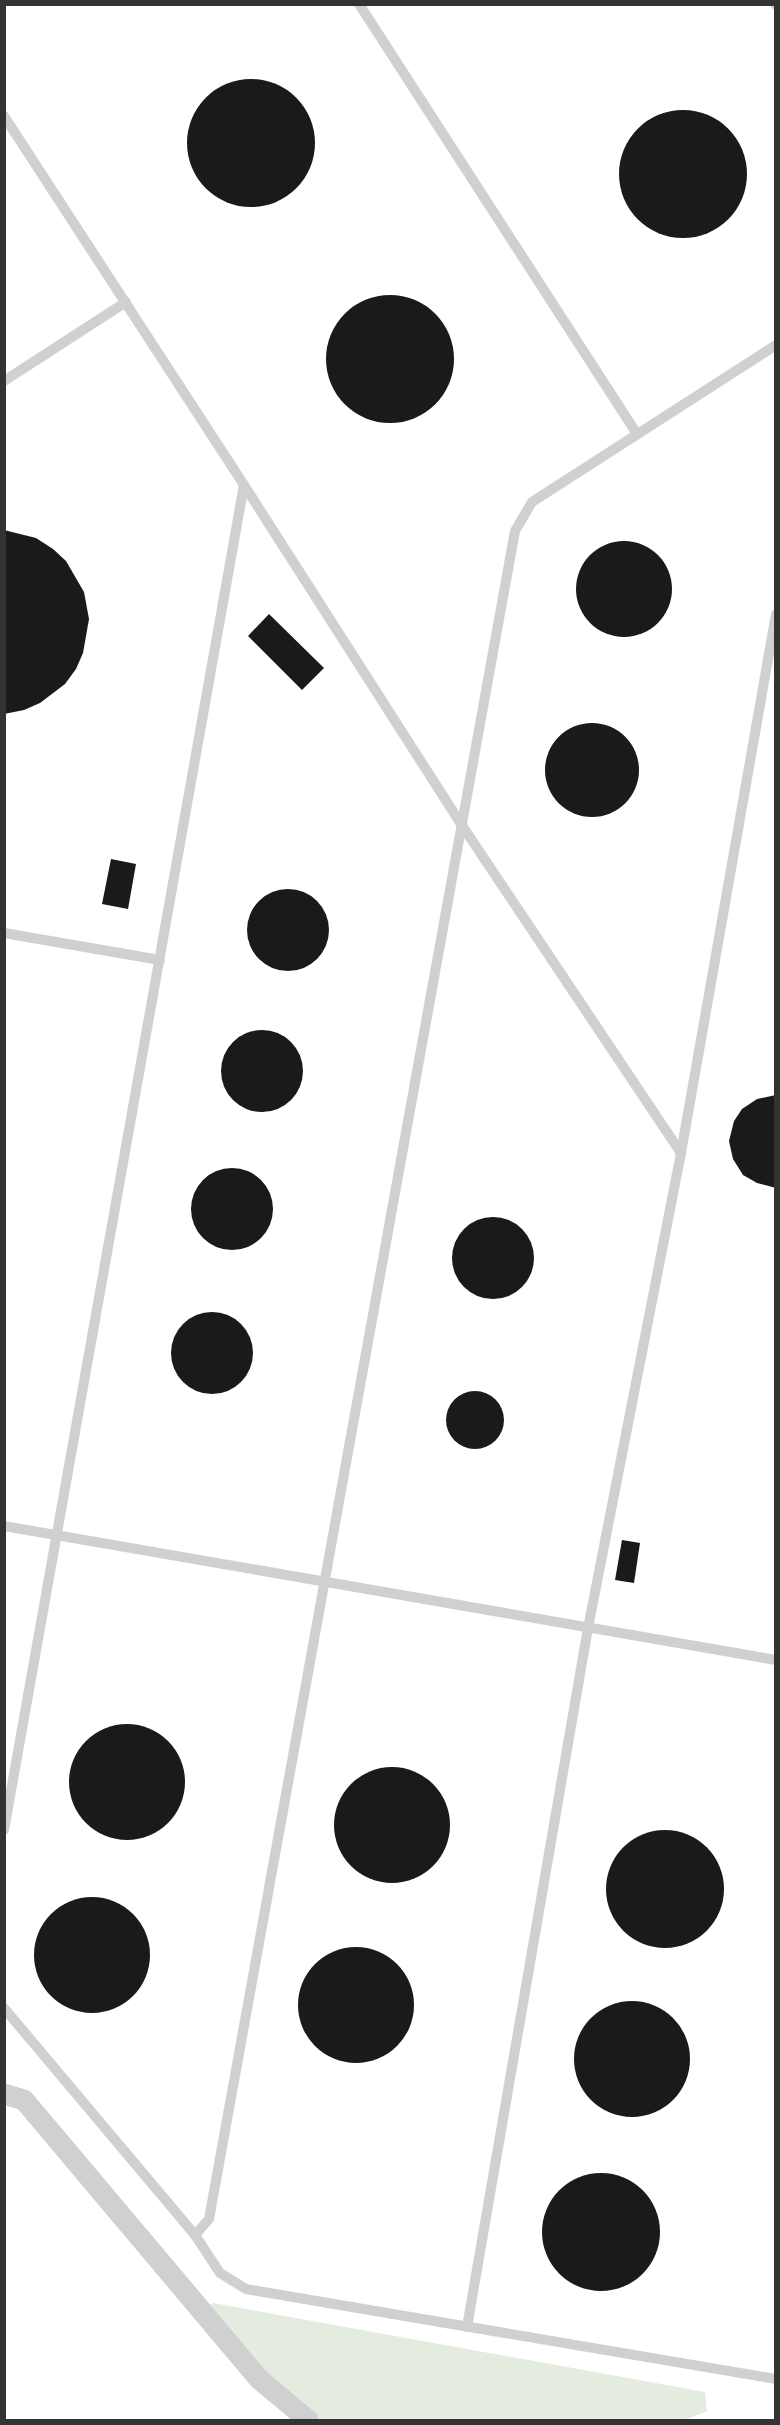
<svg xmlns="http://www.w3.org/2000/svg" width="780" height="2425" font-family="'DM Sans',sans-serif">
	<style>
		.green { fill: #e4ecdf }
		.building { fill: #1a1a1a }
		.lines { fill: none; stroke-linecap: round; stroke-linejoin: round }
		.lane { stroke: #d0d0d0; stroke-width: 10 }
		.street { stroke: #d0d0d0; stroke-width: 21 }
	</style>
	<rect width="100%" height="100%" fill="#fff"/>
	<path class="green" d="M 213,2303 L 705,2392 L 707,2411 L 685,2420 L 321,2420 L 255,2365 L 208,2306 Z"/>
	<g class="building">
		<circle cx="251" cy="143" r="64"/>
		<circle cx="683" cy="174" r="64"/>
		<circle cx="390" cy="359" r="64"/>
		<path d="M 4,530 L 36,538 L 53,549 L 66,561 L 84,592 L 89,619 L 83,653 L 76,669 L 65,684 L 40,703 L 24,710 L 4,714 Z"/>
		<circle cx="624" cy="589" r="48"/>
		<path d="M 269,614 L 324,668 L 302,690 L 248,636 Z"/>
		<circle cx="592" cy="770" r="47"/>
		<path d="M 111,859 L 136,864 L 128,909 L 102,904 Z"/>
		<circle cx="288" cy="930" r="41"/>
		<circle cx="262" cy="1071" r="41"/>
		<path d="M 776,1095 L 776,1188 L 757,1183 L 743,1175 L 733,1159 L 729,1141 L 734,1121 L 742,1109 L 757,1099 Z"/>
		<circle cx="232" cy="1209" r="41"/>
		<circle cx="493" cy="1258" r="41"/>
		<circle cx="212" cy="1353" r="41"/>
		<circle cx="475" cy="1420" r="29"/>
		<path d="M 622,1540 L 640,1543 L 634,1583 L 615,1580 Z"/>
		<circle cx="127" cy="1782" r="58"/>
		<circle cx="392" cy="1825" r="58"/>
		<circle cx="665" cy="1889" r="59"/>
		<circle cx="92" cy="1955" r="58"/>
		<circle cx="356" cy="2005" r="58"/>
		<circle cx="632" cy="2059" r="58"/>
		<circle cx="601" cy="2232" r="59"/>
	</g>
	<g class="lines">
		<g class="lane">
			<path d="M 359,4 L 637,434"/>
			<path d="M 775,4 L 776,5"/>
			<path d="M 4,116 L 244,485 L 461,824 L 681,1153"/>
			<path d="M 4,381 L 126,302"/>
			<path d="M 4,933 L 160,960"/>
			<path d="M 4,1526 L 776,1660"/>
			<path d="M 4,1830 L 244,485"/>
			<path d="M 4,2008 L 195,2235 L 209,2219 L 515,531 L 532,502 L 776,345"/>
			<path d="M 195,2235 L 220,2273 L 246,2289 L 776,2379"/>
			<path d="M 467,2327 L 588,1628 L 681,1153 L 776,614"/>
		</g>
		<path class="street" d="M 4,2094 L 24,2100 L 259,2379 L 308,2420"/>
	</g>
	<rect width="780" height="2425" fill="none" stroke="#333333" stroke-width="12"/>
</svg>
